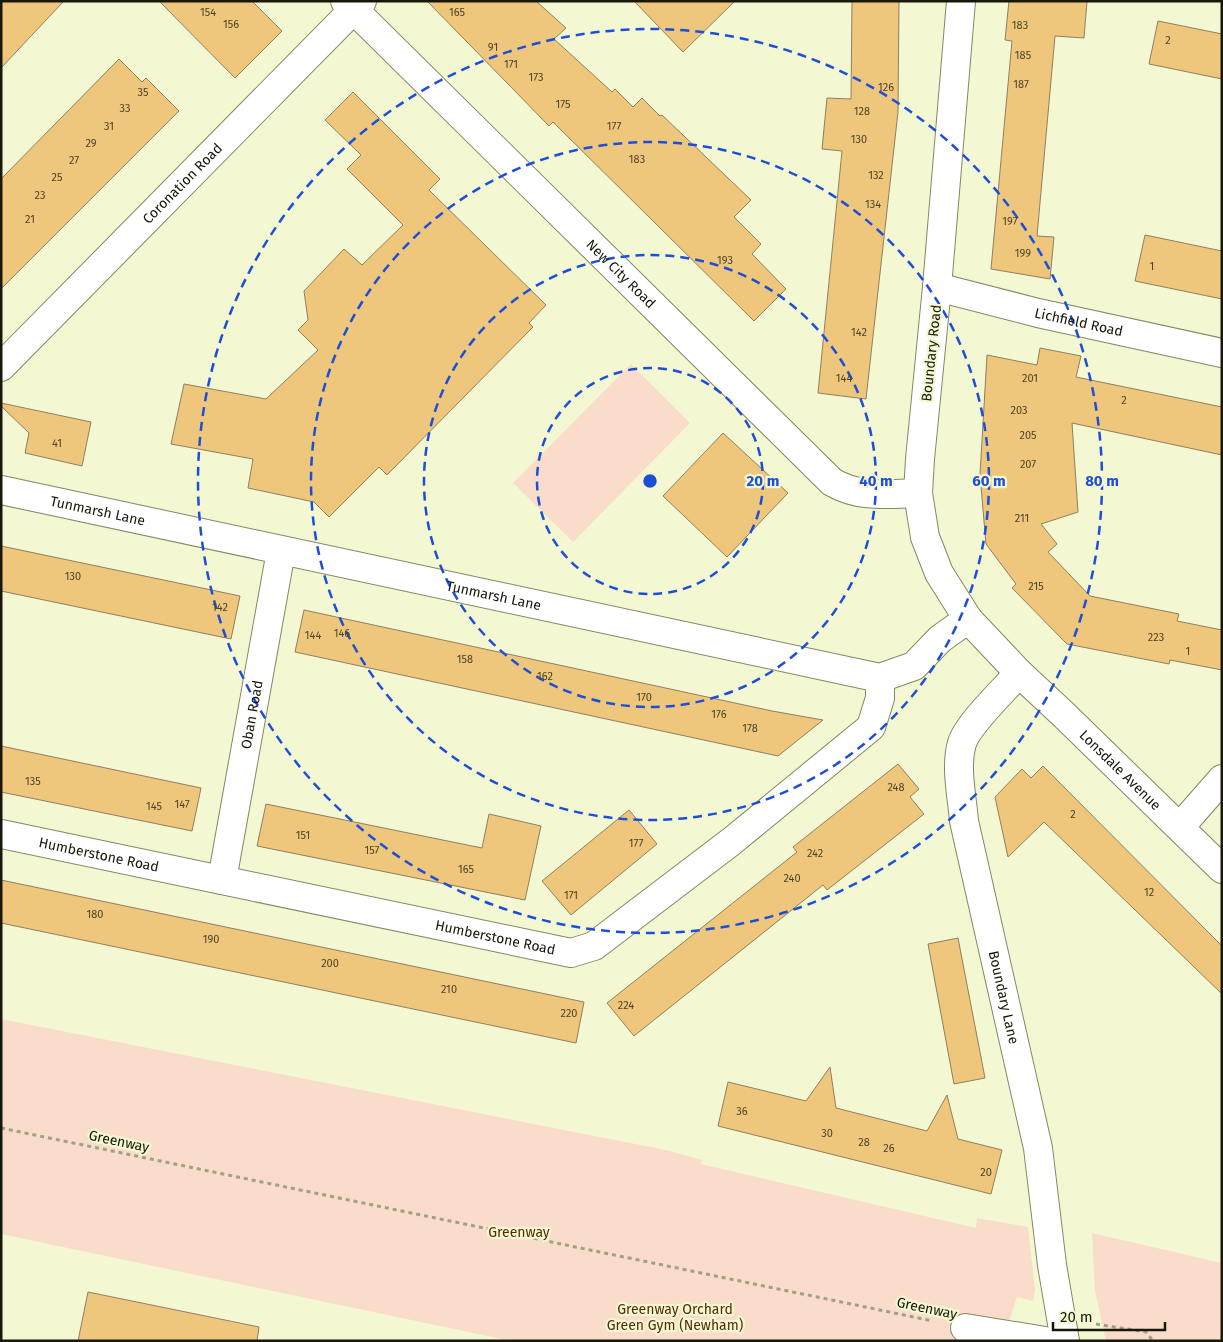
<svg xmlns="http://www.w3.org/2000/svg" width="1223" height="1342" font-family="'Fira Sans',sans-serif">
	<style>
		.green { fill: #f9dcc9 }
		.building { fill: #eec77c; stroke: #8f7f5f }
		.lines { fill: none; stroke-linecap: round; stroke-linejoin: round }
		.minor-casing { stroke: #848764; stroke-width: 30 }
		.path { stroke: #9ea184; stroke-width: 3; stroke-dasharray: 4 4; stroke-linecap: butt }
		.minor { stroke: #fff; stroke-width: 28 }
		.ring { fill: none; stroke: #1d4ed8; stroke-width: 2.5; stroke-dasharray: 9 6 }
		.labels { text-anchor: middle; stroke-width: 4.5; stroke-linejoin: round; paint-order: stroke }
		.number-label { font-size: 11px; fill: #4d4426 }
		.street-label { font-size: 14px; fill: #17180a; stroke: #f4f8d2 }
		.park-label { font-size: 14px; fill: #552a03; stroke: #f4f8d2 }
		.centre { fill: #1d4ed8; stroke: #f4f8d2; stroke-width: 2.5 }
		.ring-label { font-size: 15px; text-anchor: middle; font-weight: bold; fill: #1d4ed8; stroke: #f4f8d2; stroke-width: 4.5; stroke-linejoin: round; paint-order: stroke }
	</style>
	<rect width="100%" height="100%" fill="#f4f8d2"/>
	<g class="green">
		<path d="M 631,364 L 690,423 L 573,542 L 513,483 Z"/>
		<path d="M 1,1019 L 666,1150 L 702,1160 L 701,1164 L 976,1228 L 977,1218 L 1028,1227 L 1035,1291 L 1033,1301 L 1017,1297 L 1003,1341 L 511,1341 L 1,1234 Z"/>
		<path d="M 1092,1233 L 1222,1263 L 1222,1341 L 1106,1341 L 1095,1291 Z"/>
	</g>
	<g class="building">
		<path d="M 1,1 L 64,1 L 1,68 Z"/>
		<path d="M 159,1 L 252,1 L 282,31 L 235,78 Z"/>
		<path d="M 427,1 L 536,1 L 566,28 L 554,39 L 612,92 L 615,89 L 633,107 L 642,98 L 660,116 L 662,115 L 751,200 L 734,217 L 761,244 L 752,254 L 786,289 L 754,321 L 553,122 L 549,126 Z"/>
		<path d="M 634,1 L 735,1 L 683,52 Z"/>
		<path d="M 852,1 L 899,1 L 898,112 L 866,399 L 818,393 L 842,151 L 822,149 L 827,98 L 851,99 Z"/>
		<path d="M 1009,1 L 1087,1 L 1084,38 L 1055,36 L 1037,236 L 1054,237 L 1050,279 L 991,269 L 1012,41 L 1005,40 Z"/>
		<path d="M 1158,21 L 1222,34 L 1222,79 L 1149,64 Z"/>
		<path d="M 119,59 L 142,82 L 146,78 L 179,111 L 1,289 L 1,179 Z"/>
		<path d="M 353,92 L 440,179 L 429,190 L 546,305 L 529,323 L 533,327 L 387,475 L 379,467 L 329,517 L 314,502 L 248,488 L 253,459 L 171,444 L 184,384 L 266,399 L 318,350 L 298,330 L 308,320 L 304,291 L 344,249 L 362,265 L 403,225 L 347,169 L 361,155 L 325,120 Z"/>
		<path d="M 1145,235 L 1222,251 L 1222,299 L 1135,281 Z"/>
		<path d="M 1040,348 L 1081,356 L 1076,377 L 1222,407 L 1222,455 L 1072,423 L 1078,512 L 1041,524 L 1057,544 L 1048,552 L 1090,596 L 1179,614 L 1177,621 L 1222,630 L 1222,670 L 1170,660 L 1169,664 L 1067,644 L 1012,588 L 1016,584 L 986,544 L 980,475 L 987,355 L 1037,365 Z"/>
		<path d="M 1,403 L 91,422 L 82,466 L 25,453 L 29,433 L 1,406 Z"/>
		<path d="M 723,433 L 788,493 L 727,557 L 663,496 Z"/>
		<path d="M 1,546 L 240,596 L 231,639 L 1,591 Z"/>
		<path d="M 304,610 L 772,711 L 823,720 L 778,756 L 295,652 Z"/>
		<path d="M 1,746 L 201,788 L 192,831 L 1,792 Z"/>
		<path d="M 898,764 L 919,789 L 910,797 L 924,814 L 827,890 L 823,885 L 634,1036 L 607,1003 L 797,852 L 793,847 Z"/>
		<path d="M 1043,766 L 1222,946 L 1222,994 L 1044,822 L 1008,857 L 995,797 L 1022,769 L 1031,778 Z"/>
		<path d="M 266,804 L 482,848 L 489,814 L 541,826 L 525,900 L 257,846 Z"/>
		<path d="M 629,810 L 657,844 L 571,915 L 542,881 Z"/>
		<path d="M 1,880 L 584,1002 L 576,1043 L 1,923 Z"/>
		<path d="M 958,938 L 985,1078 L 954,1084 L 928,944 Z"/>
		<path d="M 830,1067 L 836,1108 L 927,1131 L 947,1095 L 958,1139 L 1002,1150 L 991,1194 L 718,1126 L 728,1082 L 806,1101 Z"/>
		<path d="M 88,1292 L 259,1327 L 257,1341 L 78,1341 Z"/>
	</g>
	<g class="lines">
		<defs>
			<g id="minor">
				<path id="s1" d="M 345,1 L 832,482 C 859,498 888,494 918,493"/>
				<path id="s2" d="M 961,1 L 937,287 L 920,459 L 918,493 L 925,537 L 939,573 L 968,619 L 1019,673 L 1063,714 L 1222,869"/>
				<path id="s3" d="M 937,287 L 1038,313 L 1222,353"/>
				<path id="s4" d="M 1,367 L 362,1"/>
				<path id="s5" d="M 1,490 L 880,678 L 914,666 L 940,639 L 968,619"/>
				<path id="s6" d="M 1019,673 C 1005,689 968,724 962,743 C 955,767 962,796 964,821 L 1038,1148 L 1052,1265 L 1065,1341"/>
				<path d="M 1180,827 L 1222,779"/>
				<path id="s7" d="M 1,834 L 571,953 L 594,946 L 732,841 L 871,727 L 880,698 L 880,678"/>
				<path id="s8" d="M 222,880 L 281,551"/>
				<path d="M 965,1328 L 1045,1341"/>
			</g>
		</defs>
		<use href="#minor" class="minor-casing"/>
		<g class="path">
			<path d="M 1,1128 L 933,1321"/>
			<path d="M 1096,1324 L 1146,1332 L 1153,1341"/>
		</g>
		<use href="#minor" class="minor"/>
	</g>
	<g class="ring">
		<circle cx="650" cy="481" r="113"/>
		<circle cx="650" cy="481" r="226"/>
		<circle cx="650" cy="481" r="339"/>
		<circle cx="650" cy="481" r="452"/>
	</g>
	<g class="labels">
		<g class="number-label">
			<text x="208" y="16">154</text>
			<text x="457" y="16">165</text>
			<text x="231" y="28">156</text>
			<text x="1020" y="29">183</text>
			<text x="1168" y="44">2</text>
			<text x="493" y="51">91</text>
			<text x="1023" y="59">185</text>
			<text x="511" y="68">171</text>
			<text x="536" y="81">173</text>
			<text x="1021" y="88">187</text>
			<text x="886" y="91">126</text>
			<text x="143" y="96">35</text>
			<text x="563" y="108">175</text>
			<text x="125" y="112">33</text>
			<text x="862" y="115">128</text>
			<text x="109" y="130">31</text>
			<text x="614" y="130">177</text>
			<text x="859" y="143">130</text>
			<text x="91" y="147">29</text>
			<text x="637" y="163">183</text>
			<text x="74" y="164">27</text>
			<text x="876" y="179">132</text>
			<text x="57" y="181">25</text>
			<text x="40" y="199">23</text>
			<text x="873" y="208">134</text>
			<text x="30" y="223">21</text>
			<text x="1010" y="225">197</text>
			<text x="1023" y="257">199</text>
			<text x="725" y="264">193</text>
			<text x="1152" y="270">1</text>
			<text x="859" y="336">142</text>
			<text x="844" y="382">144</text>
			<text x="1030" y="382">201</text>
			<text x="1124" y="404">2</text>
			<text x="1019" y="414">203</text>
			<text x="1028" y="439">205</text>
			<text x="57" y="447">41</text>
			<text x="1028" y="468">207</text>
			<text x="1022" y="522">211</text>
			<text x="73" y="580">130</text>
			<text x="1036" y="590">215</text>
			<text x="220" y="611">142</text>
			<text x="342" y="637">146</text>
			<text x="313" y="639">144</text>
			<text x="1156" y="641">223</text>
			<text x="1188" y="655">1</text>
			<text x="465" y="663">158</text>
			<text x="545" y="680">162</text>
			<text x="644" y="701">170</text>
			<text x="719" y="718">176</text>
			<text x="750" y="732">178</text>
			<text x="33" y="785">135</text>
			<text x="896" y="791">248</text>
			<text x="182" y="808">147</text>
			<text x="154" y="810">145</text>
			<text x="1073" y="818">2</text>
			<text x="303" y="839">151</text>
			<text x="636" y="847">177</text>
			<text x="372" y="854">157</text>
			<text x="815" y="857">242</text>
			<text x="466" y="873">165</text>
			<text x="792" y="882">240</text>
			<text x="1149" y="896">12</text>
			<text x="571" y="899">171</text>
			<text x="95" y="918">180</text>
			<text x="211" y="943">190</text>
			<text x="330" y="967">200</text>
			<text x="449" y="993">210</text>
			<text x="626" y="1009">224</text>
			<text x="569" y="1017">220</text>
			<text x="742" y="1115">36</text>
			<text x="827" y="1137">30</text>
			<text x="864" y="1146">28</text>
			<text x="889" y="1152">26</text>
			<text x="986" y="1176">20</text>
		</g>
		<g class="street-label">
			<text dy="5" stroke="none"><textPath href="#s4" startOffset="258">Coronation Road</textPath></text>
			<text dy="5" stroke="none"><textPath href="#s1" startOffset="388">New City Road</textPath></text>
			<text dy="5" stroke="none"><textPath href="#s3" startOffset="146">Lichfield Road</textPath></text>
			<text transform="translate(931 353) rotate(-84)" y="5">Boundary Road</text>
			<text dy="5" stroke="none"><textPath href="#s5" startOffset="99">Tunmarsh Lane</textPath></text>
			<text dy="5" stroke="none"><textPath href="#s5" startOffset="504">Tunmarsh Lane</textPath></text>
			<text dy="5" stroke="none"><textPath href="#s8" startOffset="168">Oban Road</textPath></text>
			<text dy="5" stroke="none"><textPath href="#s2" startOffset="846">Lonsdale Avenue</textPath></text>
			<text dy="5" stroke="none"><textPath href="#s7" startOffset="100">Humberstone Road</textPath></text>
			<text dy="5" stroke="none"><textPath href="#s7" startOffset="505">Humberstone Road</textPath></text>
			<text dy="5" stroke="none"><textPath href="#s6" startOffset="350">Boundary Lane</textPath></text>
			<text transform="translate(119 1141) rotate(12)" y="5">Greenway</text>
			<text transform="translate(927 1308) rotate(12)" y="5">Greenway</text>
		</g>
		<g class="park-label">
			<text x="519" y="1237">Greenway</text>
			<text x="675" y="1314">Greenway Orchard<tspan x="675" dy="16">Green Gym (Newham)</tspan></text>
		</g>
	</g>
	<circle cx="650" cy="481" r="8" class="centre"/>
	<g class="ring-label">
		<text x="763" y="486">20 m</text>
		<text x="876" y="486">40 m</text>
		<text x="989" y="486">60 m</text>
		<text x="1102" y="486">80 m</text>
	</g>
	<rect width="1223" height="1342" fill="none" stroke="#17180a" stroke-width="5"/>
	<path d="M1053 1322v8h112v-8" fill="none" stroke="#17180a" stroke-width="2.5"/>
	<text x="1060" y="1322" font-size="15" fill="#17180a" stroke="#f4f8d2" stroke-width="4" paint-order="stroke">20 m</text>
</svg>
